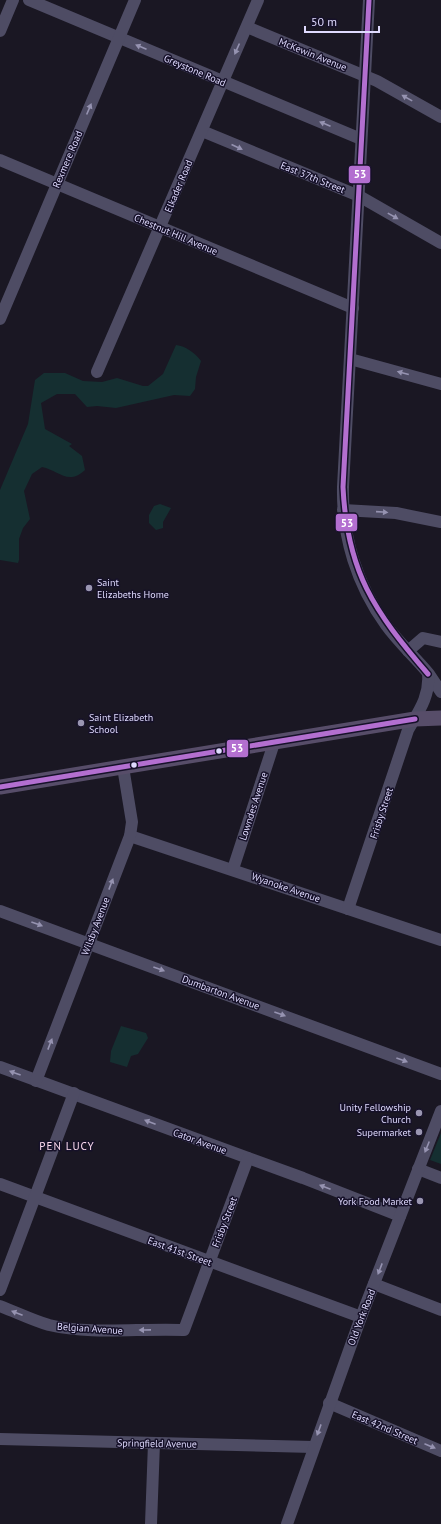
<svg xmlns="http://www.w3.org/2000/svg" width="441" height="1524" font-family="'PT Sans',sans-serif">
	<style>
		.green { fill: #152f31 }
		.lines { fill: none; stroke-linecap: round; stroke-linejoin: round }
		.minor { stroke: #4e4c64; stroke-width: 12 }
		.major { stroke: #574d69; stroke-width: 15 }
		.bus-1-casing { stroke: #161129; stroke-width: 8 }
		.bus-1 { stroke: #b36fd0; stroke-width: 5 }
		.oneway { fill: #9693b1 }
		.poi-dot { fill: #9a96b1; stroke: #161129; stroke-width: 1.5 }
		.bus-dot { fill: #dfdafe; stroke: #161129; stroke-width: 1.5 }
		.labels { text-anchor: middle; stroke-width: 3; stroke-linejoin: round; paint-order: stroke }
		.street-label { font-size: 10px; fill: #dfdafe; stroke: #161129 }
		.poi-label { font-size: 10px; fill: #dfdafe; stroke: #161129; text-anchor: end }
		.neighbourhood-label { font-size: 11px; letter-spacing: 1px; fill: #fedcf0; stroke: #161129 }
		.line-badge { stroke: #161129; stroke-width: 1.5 }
		.badge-label { font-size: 11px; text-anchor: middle; font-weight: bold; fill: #fff }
	</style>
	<rect width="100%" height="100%" fill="#1a1723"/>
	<g class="green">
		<path d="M 176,345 C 186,346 195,353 201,361 L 196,377 L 195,389 L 190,396 L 174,395 L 116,408 L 97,406 L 87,407 L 75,394 L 57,394 L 41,403 L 45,429 L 72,444 L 69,446 L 82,456 L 85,470 C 68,486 58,470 42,467 L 32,474 L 24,491 L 30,519 L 23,528 L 19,539 L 19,560 L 18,563 L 0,560 L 0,490 L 28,424 L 35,380 L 44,373 L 65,373 L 83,381 L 102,382 L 117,378 L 143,386 L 148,386 L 163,374 Z"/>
		<path d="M 160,504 L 171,508 L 163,522 L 163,528 L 156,530 L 149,523 L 149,515 L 154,506 Z"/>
		<path d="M 121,1026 L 146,1033 L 148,1038 L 138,1054 L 131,1056 L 127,1067 L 110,1062 L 111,1051 Z"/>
		<path d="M 441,1133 L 441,1164 L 430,1160 Z"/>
	</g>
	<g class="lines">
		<g class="minor">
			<path d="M 29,0 L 361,139"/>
			<path d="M 369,0 L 343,487 C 342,537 357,585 386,625 C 399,643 415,657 429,674 C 433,680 437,686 441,692"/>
			<path d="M 247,27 L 377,81 L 441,117"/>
			<path d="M 0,31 L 13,0"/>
			<path d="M 202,131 L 359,196 L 441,243"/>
			<path d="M 0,160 L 353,308"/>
			<path d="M 0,319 L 135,0"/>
			<path d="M 350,359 L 441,384"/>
			<path d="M 97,372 L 258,0"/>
			<path d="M 343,510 L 396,513 L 441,522"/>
			<path d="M 408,651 L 423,638 L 441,642"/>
			<path d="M 130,836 L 441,940"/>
			<path d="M 233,869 L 274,743"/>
			<path d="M 348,909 L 408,730 C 419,711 430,696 428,674"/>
			<path d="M 0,911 L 441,1074"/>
			<path d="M 0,1067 L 303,1178 L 400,1216"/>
			<path d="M 36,1081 L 130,836 L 132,822 L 123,767"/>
			<path d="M 418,1169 L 441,1178"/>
			<path d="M 0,1184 L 361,1317"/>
			<path d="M 374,1284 L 441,1310"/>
			<path d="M 0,1290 L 74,1093"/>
			<path d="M 0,1306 C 16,1312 32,1320 49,1325 C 92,1335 139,1328 184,1330 L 248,1158"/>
			<path d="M 329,1403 L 441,1451"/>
			<path d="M 0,1439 L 313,1447"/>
			<path d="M 151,1524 L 154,1443"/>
			<path d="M 287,1524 L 361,1317 L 441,1111"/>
		</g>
		<path class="major" d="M 0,787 L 415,719 L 441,718"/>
		<defs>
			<g id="bus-1">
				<path d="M 369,0 L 343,487 C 347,572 374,611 428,674"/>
				<path d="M 0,787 L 415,719"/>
			</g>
		</defs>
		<use href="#bus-1" class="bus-1-casing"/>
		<use href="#bus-1" class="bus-1"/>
	</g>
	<defs><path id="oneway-solid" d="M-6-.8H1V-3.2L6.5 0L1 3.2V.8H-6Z"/></defs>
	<g class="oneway">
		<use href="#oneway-solid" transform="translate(141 47) rotate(-157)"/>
		<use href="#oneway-solid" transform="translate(237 49) rotate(114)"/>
		<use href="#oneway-solid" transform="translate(407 98) rotate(-151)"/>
		<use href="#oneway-solid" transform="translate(89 109) rotate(-67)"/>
		<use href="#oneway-solid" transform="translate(325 124) rotate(-157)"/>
		<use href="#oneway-solid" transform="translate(237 147) rotate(24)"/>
		<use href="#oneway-solid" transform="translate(393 216) rotate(29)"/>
		<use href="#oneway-solid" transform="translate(403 373) rotate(-165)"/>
		<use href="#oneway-solid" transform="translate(382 512) rotate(4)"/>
		<use href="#oneway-solid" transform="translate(111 884) rotate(-69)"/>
		<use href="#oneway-solid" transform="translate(37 924) rotate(20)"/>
		<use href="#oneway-solid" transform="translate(159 969) rotate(20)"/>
		<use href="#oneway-solid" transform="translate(280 1014) rotate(20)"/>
		<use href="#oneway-solid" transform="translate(50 1044) rotate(-69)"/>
		<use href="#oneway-solid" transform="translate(402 1060) rotate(20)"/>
		<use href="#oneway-solid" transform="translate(15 1073) rotate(-160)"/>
		<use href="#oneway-solid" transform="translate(150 1122) rotate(-159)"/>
		<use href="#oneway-solid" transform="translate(427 1147) rotate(112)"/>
		<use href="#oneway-solid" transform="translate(325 1187) rotate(-159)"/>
		<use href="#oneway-solid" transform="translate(380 1269) rotate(111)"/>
		<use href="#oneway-solid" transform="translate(17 1313) rotate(-159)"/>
		<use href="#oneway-solid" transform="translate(145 1330) rotate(179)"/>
		<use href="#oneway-solid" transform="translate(319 1430) rotate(110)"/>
		<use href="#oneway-solid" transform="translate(430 1446) rotate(23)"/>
	</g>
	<g class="poi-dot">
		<circle cx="89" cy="588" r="4"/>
		<circle cx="81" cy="723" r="4"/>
		<circle cx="419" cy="1113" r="4"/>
		<circle cx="419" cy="1132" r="4"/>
		<circle cx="420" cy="1201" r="4"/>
	</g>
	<g class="bus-dot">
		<circle cx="219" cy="751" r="3.5"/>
		<circle cx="134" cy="765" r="3.5"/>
	</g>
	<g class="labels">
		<g class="street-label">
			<text transform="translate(313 54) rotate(22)" y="4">McKewin Avenue</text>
			<text transform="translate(195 70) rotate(23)" y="4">Greystone Road</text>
			<text transform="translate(67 159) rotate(-67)" y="4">Rexmere Road</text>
			<text transform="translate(313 177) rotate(22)" y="4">East 37th Street</text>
			<text transform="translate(178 186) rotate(-67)" y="4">Elkader Road</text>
			<text transform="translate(176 234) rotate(23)" y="4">Chestnut Hill Avenue</text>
			<text transform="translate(253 806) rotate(-72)" y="4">Lowndes Avenue</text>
			<text transform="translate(381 813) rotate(-72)" y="4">Frisby Street</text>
			<text transform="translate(286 887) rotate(19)" y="4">Wyanoke Avenue</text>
			<text transform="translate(95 926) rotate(-69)" y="4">Wilsby Avenue</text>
			<text transform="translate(221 992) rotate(20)" y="4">Dumbarton Avenue</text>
			<text transform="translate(200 1141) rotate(20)" y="4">Cator Avenue</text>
			<text transform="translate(224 1222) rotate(-69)" y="4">Frisby Street</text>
			<text transform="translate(180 1251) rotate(20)" y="4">East 41st Street</text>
			<text transform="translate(361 1317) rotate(-69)" y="4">Old York Road</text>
			<text transform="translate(90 1328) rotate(4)" y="4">Belgian Avenue</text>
			<text transform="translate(385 1427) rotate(23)" y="4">East 42nd Street</text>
			<text transform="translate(157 1443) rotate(1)" y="4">Springfield Avenue</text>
		</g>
		<g class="poi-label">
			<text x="97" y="586" text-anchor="start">Saint<tspan x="97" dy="12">Elizabeths Home</tspan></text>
			<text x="89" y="721" text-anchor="start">Saint Elizabeth<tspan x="89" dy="12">School</tspan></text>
			<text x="411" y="1111">Unity Fellowship<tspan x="411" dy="12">Church</tspan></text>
			<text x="411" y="1136">Supermarket</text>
			<text x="412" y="1205">York Food Market</text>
		</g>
		<g class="neighbourhood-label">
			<text x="67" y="1150">PEN LUCY</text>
		</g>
	</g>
	<g class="line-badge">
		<rect x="348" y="165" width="23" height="19" rx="4" fill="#b36fd0"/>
		<rect x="335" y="513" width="23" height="19" rx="4" fill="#b36fd0"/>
		<rect x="226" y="739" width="23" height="19" rx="4" fill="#b36fd0"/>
	</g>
	<g class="badge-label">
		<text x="360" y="178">53</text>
		<text x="347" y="527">53</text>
		<text x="237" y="752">53</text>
	</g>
	<path d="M305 26v6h74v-6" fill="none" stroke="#dfdafe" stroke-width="2"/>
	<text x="311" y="26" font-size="12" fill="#dfdafe" stroke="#161129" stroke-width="3" paint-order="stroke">50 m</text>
</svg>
